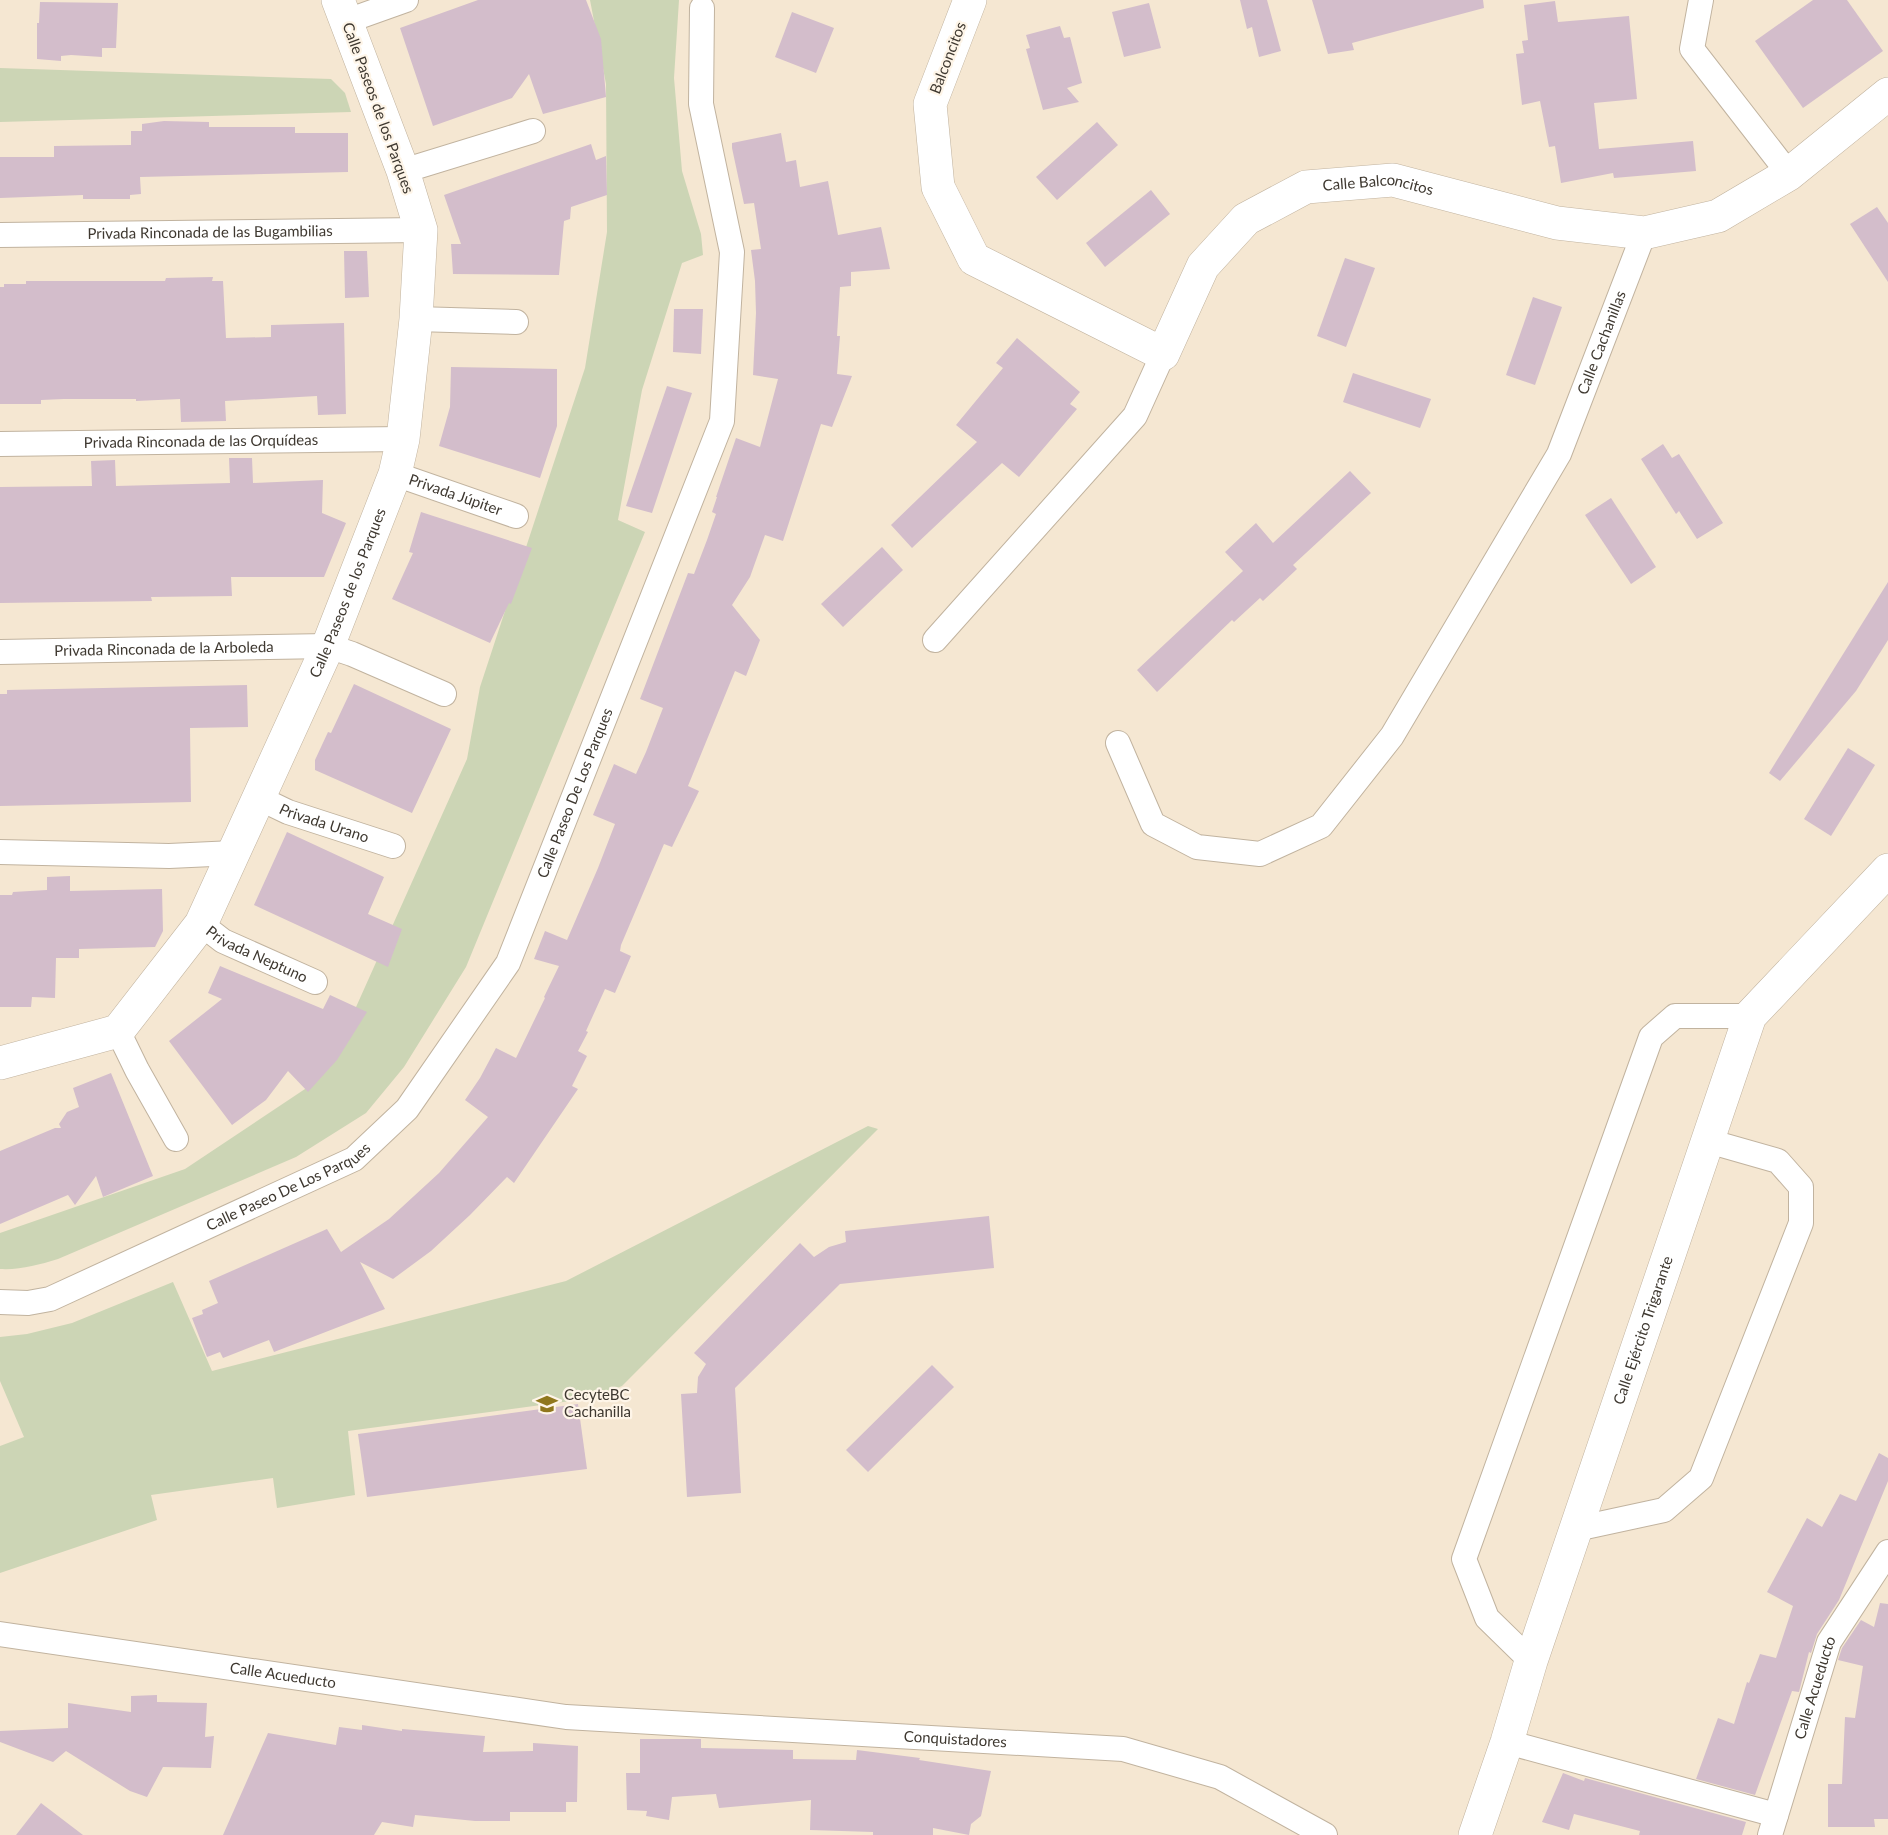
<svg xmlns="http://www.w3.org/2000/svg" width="1888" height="1835" font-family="Lato,sans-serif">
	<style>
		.green { fill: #ccd5b5 }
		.building { fill: #d3bdcb }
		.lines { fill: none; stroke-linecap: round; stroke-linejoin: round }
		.street-casing { stroke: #c1b39f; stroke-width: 26 }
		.secondary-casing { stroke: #c1b39f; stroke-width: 34 }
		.street { stroke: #fff; stroke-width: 24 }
		.secondary { stroke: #fff; stroke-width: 33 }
		.labels { text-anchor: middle; stroke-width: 4.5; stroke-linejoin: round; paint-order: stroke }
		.street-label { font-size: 15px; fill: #3e3830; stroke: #fef5e8 }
		.poi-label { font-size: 15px; fill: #3e3830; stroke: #fef5e8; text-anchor: start }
	</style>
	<rect width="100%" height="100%" fill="#f5e7d2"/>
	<g class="green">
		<path d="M 590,0 L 679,0 L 674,78 L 682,171 L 701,234 L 703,255 L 682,263 L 642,390 L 618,520 L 645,532 L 466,967 L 404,1067 L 366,1113 L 296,1157 L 58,1259 C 38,1265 21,1270 0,1269 L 0,1233 L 185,1169 L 308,1087 L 331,1063 L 467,759 L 480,687 L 585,368 L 607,232 L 606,84 Z"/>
		<path d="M 0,68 L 331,79 L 345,93 L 351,112 L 0,122 Z"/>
		<path d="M 868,1126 L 878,1129 L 622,1386 L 593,1398 L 348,1431 L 355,1495 L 277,1508 L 273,1478 L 151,1495 L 157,1520 L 0,1573 L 0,1446 L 24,1437 L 0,1381 L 0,1337 L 27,1334 L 72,1323 L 173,1282 L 212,1371 L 566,1281 Z"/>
	</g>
	<g class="building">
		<path d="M 478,0 L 586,0 L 601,39 L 606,97 L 543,114 L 529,74 L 512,98 L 433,126 L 400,28 Z"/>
		<path d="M 1240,0 L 1267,0 L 1281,51 L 1259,57 L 1252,27 L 1247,29 Z"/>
		<path d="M 1312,0 L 1483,0 L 1484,8 L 1352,43 L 1354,50 L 1328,54 Z"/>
		<path d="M 1813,0 L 1847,0 L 1883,51 L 1803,108 L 1755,41 Z"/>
		<path d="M 1555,1 L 1558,22 L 1629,16 L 1637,99 L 1594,103 L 1599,149 L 1693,141 L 1696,171 L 1614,178 L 1613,173 L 1561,183 L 1555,146 L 1549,147 L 1540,101 L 1522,105 L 1516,54 L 1524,53 L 1522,41 L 1528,40 L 1524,5 Z"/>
		<path d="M 40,2 L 118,3 L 116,48 L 102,48 L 102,57 L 71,55 L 61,56 L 61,61 L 37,59 L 37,23 L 39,23 Z"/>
		<path d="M 1149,3 L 1161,48 L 1124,57 L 1112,12 Z"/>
		<path d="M 792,12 L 834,28 L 816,73 L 775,57 Z"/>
		<path d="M 1060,26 L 1064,38 L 1070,37 L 1082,83 L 1067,88 L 1079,102 L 1043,110 L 1026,49 L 1030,48 L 1026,35 Z"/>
		<path d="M 164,121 L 209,122 L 209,127 L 295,127 L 295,133 L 348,133 L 348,172 L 140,177 L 141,194 L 130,195 L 130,199 L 83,199 L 83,195 L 0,198 L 0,157 L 54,157 L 54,146 L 131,145 L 131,131 L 142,131 L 142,124 Z"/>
		<path d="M 1097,122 L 1118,145 L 1057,200 L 1036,177 Z"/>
		<path d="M 781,133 L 786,162 L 796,160 L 800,187 L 828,181 L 838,235 L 881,227 L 890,269 L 851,272 L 851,286 L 840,287 L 837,336 L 840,336 L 837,374 L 852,376 L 832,427 L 821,424 L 783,541 L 765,535 L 750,577 L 732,605 L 760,640 L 746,676 L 735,671 L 688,786 L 699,791 L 672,847 L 664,844 L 621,945 L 620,951 L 631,956 L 615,993 L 605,989 L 586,1031 L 588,1032 L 578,1051 L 587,1056 L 572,1086 L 578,1089 L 514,1183 L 507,1177 L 470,1215 L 431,1251 L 393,1279 L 360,1262 L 385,1309 L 274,1352 L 269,1340 L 223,1358 L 220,1352 L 207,1357 L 192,1318 L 203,1314 L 202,1310 L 218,1303 L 209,1281 L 327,1229 L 341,1252 L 389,1219 L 439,1173 L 488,1117 L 465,1100 L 480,1078 L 496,1048 L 516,1058 L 545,998 L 544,997 L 559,966 L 534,959 L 545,931 L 567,940 L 598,868 L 615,824 L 593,815 L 614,764 L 636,774 L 646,752 L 663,708 L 640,699 L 688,573 L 694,574 L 707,540 L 716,514 L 712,512 L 717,497 L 716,497 L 736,438 L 760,447 L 778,379 L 753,375 L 756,313 L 755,281 L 751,250 L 761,249 L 754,203 L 744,204 L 732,148 L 732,143 Z"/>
		<path d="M 591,144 L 596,160 L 606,156 L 607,195 L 571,207 L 570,219 L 564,221 L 559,275 L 453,274 L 451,244 L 461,244 L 444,195 Z"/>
		<path d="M 1151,190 L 1170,214 L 1105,267 L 1086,243 Z"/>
		<path d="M 1877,207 L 1888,223 L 1888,282 L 1850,224 Z"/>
		<path d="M 344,251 L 367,251 L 369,297 L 345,298 Z"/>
		<path d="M 1345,258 L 1375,268 L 1346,347 L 1317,336 Z"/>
		<path d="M 213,277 L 212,281 L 223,281 L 226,338 L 271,337 L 271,325 L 344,323 L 346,414 L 318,415 L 317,396 L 225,401 L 226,421 L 181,422 L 180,399 L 136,401 L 136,399 L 64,399 L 41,400 L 41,404 L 0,404 L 0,287 L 4,287 L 4,284 L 26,284 L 26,281 L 165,281 L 166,278 Z"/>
		<path d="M 1533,297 L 1562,307 L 1535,385 L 1506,375 Z"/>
		<path d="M 674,309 L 703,309 L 701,354 L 673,352 Z"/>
		<path d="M 1017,338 L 1080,392 L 1070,404 L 1077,409 L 1019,477 L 1002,463 L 912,548 L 891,525 L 977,442 L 956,425 L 1003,368 L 996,363 Z"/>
		<path d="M 451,367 L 557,369 L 557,426 L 540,478 L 439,446 L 450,407 Z"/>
		<path d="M 1353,373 L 1431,399 L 1420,428 L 1343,402 Z"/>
		<path d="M 667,386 L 692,393 L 652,513 L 626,506 Z"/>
		<path d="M 1663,444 L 1672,458 L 1679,454 L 1723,523 L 1697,539 L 1679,511 L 1676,514 L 1641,459 Z"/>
		<path d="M 229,458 L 252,458 L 253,483 L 323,480 L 322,513 L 346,523 L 324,577 L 231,577 L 232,596 L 151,597 L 152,601 L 0,603 L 0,487 L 92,486 L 91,461 L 115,460 L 116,486 L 230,483 Z"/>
		<path d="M 1350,471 L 1371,493 L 1293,565 L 1297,569 L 1263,601 L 1260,598 L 1234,622 L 1232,620 L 1157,692 L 1137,670 L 1243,571 L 1225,552 L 1256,523 L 1273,543 Z"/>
		<path d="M 1611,498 L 1656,567 L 1631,584 L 1585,515 Z"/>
		<path d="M 421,512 L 532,548 L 511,604 L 509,603 L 490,643 L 392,599 L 413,553 L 409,552 Z"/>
		<path d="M 882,547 L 903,570 L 843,627 L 821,604 Z"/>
		<path d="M 1888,582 L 1888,640 L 1856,691 L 1780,781 L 1769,773 Z"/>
		<path d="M 354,684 L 451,729 L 412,813 L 315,770 L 315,760 L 328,732 L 331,733 Z"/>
		<path d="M 247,685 L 248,727 L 190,728 L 191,802 L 0,806 L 0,694 L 7,694 L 7,690 Z"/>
		<path d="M 1848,748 L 1875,765 L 1831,836 L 1804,819 Z"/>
		<path d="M 287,832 L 384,877 L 368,914 L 402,929 L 388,967 L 254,905 Z"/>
		<path d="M 70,876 L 70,891 L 162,889 L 163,931 L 155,947 L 79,949 L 79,958 L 56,958 L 55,998 L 32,997 L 31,1007 L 0,1007 L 0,895 L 12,895 L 13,892 L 47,890 L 47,877 Z"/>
		<path d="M 220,966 L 323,1009 L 330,995 L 367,1012 L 337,1060 L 308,1092 L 288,1071 L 266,1100 L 232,1125 L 169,1041 L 222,999 L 208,993 Z"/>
		<path d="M 111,1073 L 153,1176 L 103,1197 L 96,1176 L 75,1205 L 68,1195 L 0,1224 L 0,1151 L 55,1128 L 61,1128 L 59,1124 L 67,1112 L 79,1107 L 73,1088 Z"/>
		<path d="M 989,1216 L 994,1268 L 840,1284 L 735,1388 L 741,1493 L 687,1497 L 681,1394 L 697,1393 L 698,1377 L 706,1364 L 694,1353 L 800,1243 L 814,1257 L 829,1247 L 846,1242 L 845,1231 Z"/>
		<path d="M 932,1365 L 954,1387 L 868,1472 L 846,1450 Z"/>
		<path d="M 578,1404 L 587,1469 L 367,1497 L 358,1434 Z"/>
		<path d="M 1879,1453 L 1888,1458 L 1888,1481 L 1839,1600 L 1817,1634 L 1811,1653 L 1809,1652 L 1799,1692 L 1792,1691 L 1755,1795 L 1696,1779 L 1718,1718 L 1734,1724 L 1747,1682 L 1749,1683 L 1760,1654 L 1776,1658 L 1793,1606 L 1767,1592 L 1807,1518 L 1822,1527 L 1840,1494 L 1856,1501 Z"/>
		<path d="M 1880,1603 L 1888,1604 L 1888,1819 L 1874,1819 L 1875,1827 L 1828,1827 L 1828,1784 L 1842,1784 L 1845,1717 L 1855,1718 L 1863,1666 L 1838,1660 L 1842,1648 L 1861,1620 L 1874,1627 Z"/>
		<path d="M 157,1695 L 157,1702 L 207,1703 L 205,1737 L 214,1736 L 211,1768 L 163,1767 L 147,1797 L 130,1791 L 66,1751 L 53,1762 L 0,1742 L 0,1731 L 68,1728 L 68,1703 L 131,1712 L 131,1696 Z"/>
		<path d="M 362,1725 L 402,1731 L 402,1729 L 485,1736 L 483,1752 L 533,1751 L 533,1743 L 578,1746 L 577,1802 L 566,1802 L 566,1812 L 510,1812 L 510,1821 L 475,1821 L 415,1815 L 413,1827 L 382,1822 L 374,1835 L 223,1835 L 268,1733 L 336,1745 L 339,1727 L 362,1730 Z"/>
		<path d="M 640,1739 L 701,1739 L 701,1748 L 793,1750 L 793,1759 L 856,1760 L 857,1750 L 920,1758 L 919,1760 L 991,1771 L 981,1816 L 971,1824 L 969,1835 L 933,1828 L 933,1835 L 873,1835 L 873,1832 L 810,1830 L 811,1800 L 719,1808 L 716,1794 L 672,1797 L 669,1820 L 646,1816 L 647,1811 L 627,1810 L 626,1773 L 640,1773 Z"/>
		<path d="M 1563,1773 L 1584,1781 L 1585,1778 L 1746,1822 L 1742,1835 L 1639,1835 L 1640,1831 L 1574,1814 L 1569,1830 L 1542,1822 Z"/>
		<path d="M 41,1803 L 83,1835 L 16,1835 Z"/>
	</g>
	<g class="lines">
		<defs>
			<g id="street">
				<path d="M 1701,0 L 1692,49 L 1789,174"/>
				<path d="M 347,21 L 406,0"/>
				<path d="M 403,171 L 533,131"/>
				<path id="s1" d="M 0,235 L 421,230"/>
				<path d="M 416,319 L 516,322"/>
				<path id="s2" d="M 0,444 L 403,439"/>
				<path id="s3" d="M 395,474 L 516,516"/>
				<path d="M 935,640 L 1135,416 L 1163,354"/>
				<path id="s4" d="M 0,652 L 328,646 L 352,654 L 444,694"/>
				<path id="s5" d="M 1118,743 L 1153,824 L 1197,847 L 1260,854 L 1321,826 L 1392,736 L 1559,454 L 1644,233"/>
				<path id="s6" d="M 259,798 L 288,812 L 393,846"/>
				<path d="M 0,852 L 169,856 L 234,853"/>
				<path id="s7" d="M 201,924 L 223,941 L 315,982"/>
				<path d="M 118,1031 L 137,1070 L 176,1139"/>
				<path id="s8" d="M 0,1302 L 28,1303 L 50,1299 L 354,1159 L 407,1109 L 508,963 L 722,421 L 732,252 L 701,104 L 702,8"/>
				<path d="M 1576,1529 L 1664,1510 L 1701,1478 L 1801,1223 L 1801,1187 L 1778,1161 L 1708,1141"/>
				<path id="s9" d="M 0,1634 L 566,1717 L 1123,1749 L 1220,1777 L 1325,1835"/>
				<path d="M 1531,1661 L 1487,1618 L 1464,1559 L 1651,1037 L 1675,1016 L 1750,1016"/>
				<path d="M 1507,1742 L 1776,1815"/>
				<path id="s10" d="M 1770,1835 L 1829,1642 L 1888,1552"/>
			</g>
			<g id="secondary">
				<path id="s11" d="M 970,0 L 930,104 L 938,187 L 974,259 L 1163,354 L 1203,266 L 1246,219 L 1306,187 L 1393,180 L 1557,223 L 1644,233 L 1718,216 L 1789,174 L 1888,94"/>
				<path id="s12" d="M 0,1063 L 118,1031 L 201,924 L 328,646 L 395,474 L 403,439 L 416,319 L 421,230 L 403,171 L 338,0"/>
				<path id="s13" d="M 1475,1835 L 1507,1742 L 1531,1661 L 1750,1016 L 1888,870"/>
			</g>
		</defs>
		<use href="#street" class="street-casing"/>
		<use href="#secondary" class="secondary-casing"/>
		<use href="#street" class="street"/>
		<use href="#secondary" class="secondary"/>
	</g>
	<defs>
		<symbol id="school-bare" viewBox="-9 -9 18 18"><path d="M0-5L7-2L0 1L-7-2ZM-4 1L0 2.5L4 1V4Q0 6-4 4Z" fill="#90771d" stroke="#fef5e8" stroke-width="2.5" paint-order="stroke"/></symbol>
	</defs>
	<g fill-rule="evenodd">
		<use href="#school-bare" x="532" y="1389" width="30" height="30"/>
	</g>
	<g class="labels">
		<g class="street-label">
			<text transform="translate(948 58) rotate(-69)" y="5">Balconcitos</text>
			<text transform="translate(378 108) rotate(70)" y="5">Calle Paseos de los Parques</text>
			<text dy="5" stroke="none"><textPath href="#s11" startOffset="788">Calle Balconcitos</textPath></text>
			<text dy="5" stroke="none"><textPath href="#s1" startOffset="210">Privada Rinconada de las Bugambilias</textPath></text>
			<text dy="5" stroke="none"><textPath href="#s5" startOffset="830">Calle Cachanillas</textPath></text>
			<text dy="5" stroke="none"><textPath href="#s2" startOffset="201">Privada Rinconada de las Orquídeas</textPath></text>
			<text dy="5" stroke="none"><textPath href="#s3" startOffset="64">Privada Júpiter</textPath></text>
			<text dy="5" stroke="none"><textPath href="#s12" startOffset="620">Calle Paseos de los Parques</textPath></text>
			<text dy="5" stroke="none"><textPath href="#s4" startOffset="164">Privada Rinconada de la Arboleda</textPath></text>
			<text dy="5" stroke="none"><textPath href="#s8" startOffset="818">Calle Paseo De Los Parques</textPath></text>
			<text dy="5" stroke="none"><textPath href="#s6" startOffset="70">Privada Urano</textPath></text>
			<text dy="5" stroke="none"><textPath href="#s7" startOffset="64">Privada Neptuno</textPath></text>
			<text dy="5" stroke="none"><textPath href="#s8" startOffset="314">Calle Paseo De Los Parques</textPath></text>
			<text dy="5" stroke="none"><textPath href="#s13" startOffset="532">Calle Ejército Trigarante</textPath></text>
			<text dy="5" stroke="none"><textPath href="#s9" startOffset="286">Calle Acueducto</textPath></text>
			<text dy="5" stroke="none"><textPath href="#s10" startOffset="154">Calle Acueducto</textPath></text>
			<text dy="5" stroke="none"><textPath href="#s9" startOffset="962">Conquistadores</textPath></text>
		</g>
		<g class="poi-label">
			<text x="564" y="1400">CecyteBC<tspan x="564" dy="17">Cachanilla</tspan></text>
		</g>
	</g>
</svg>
